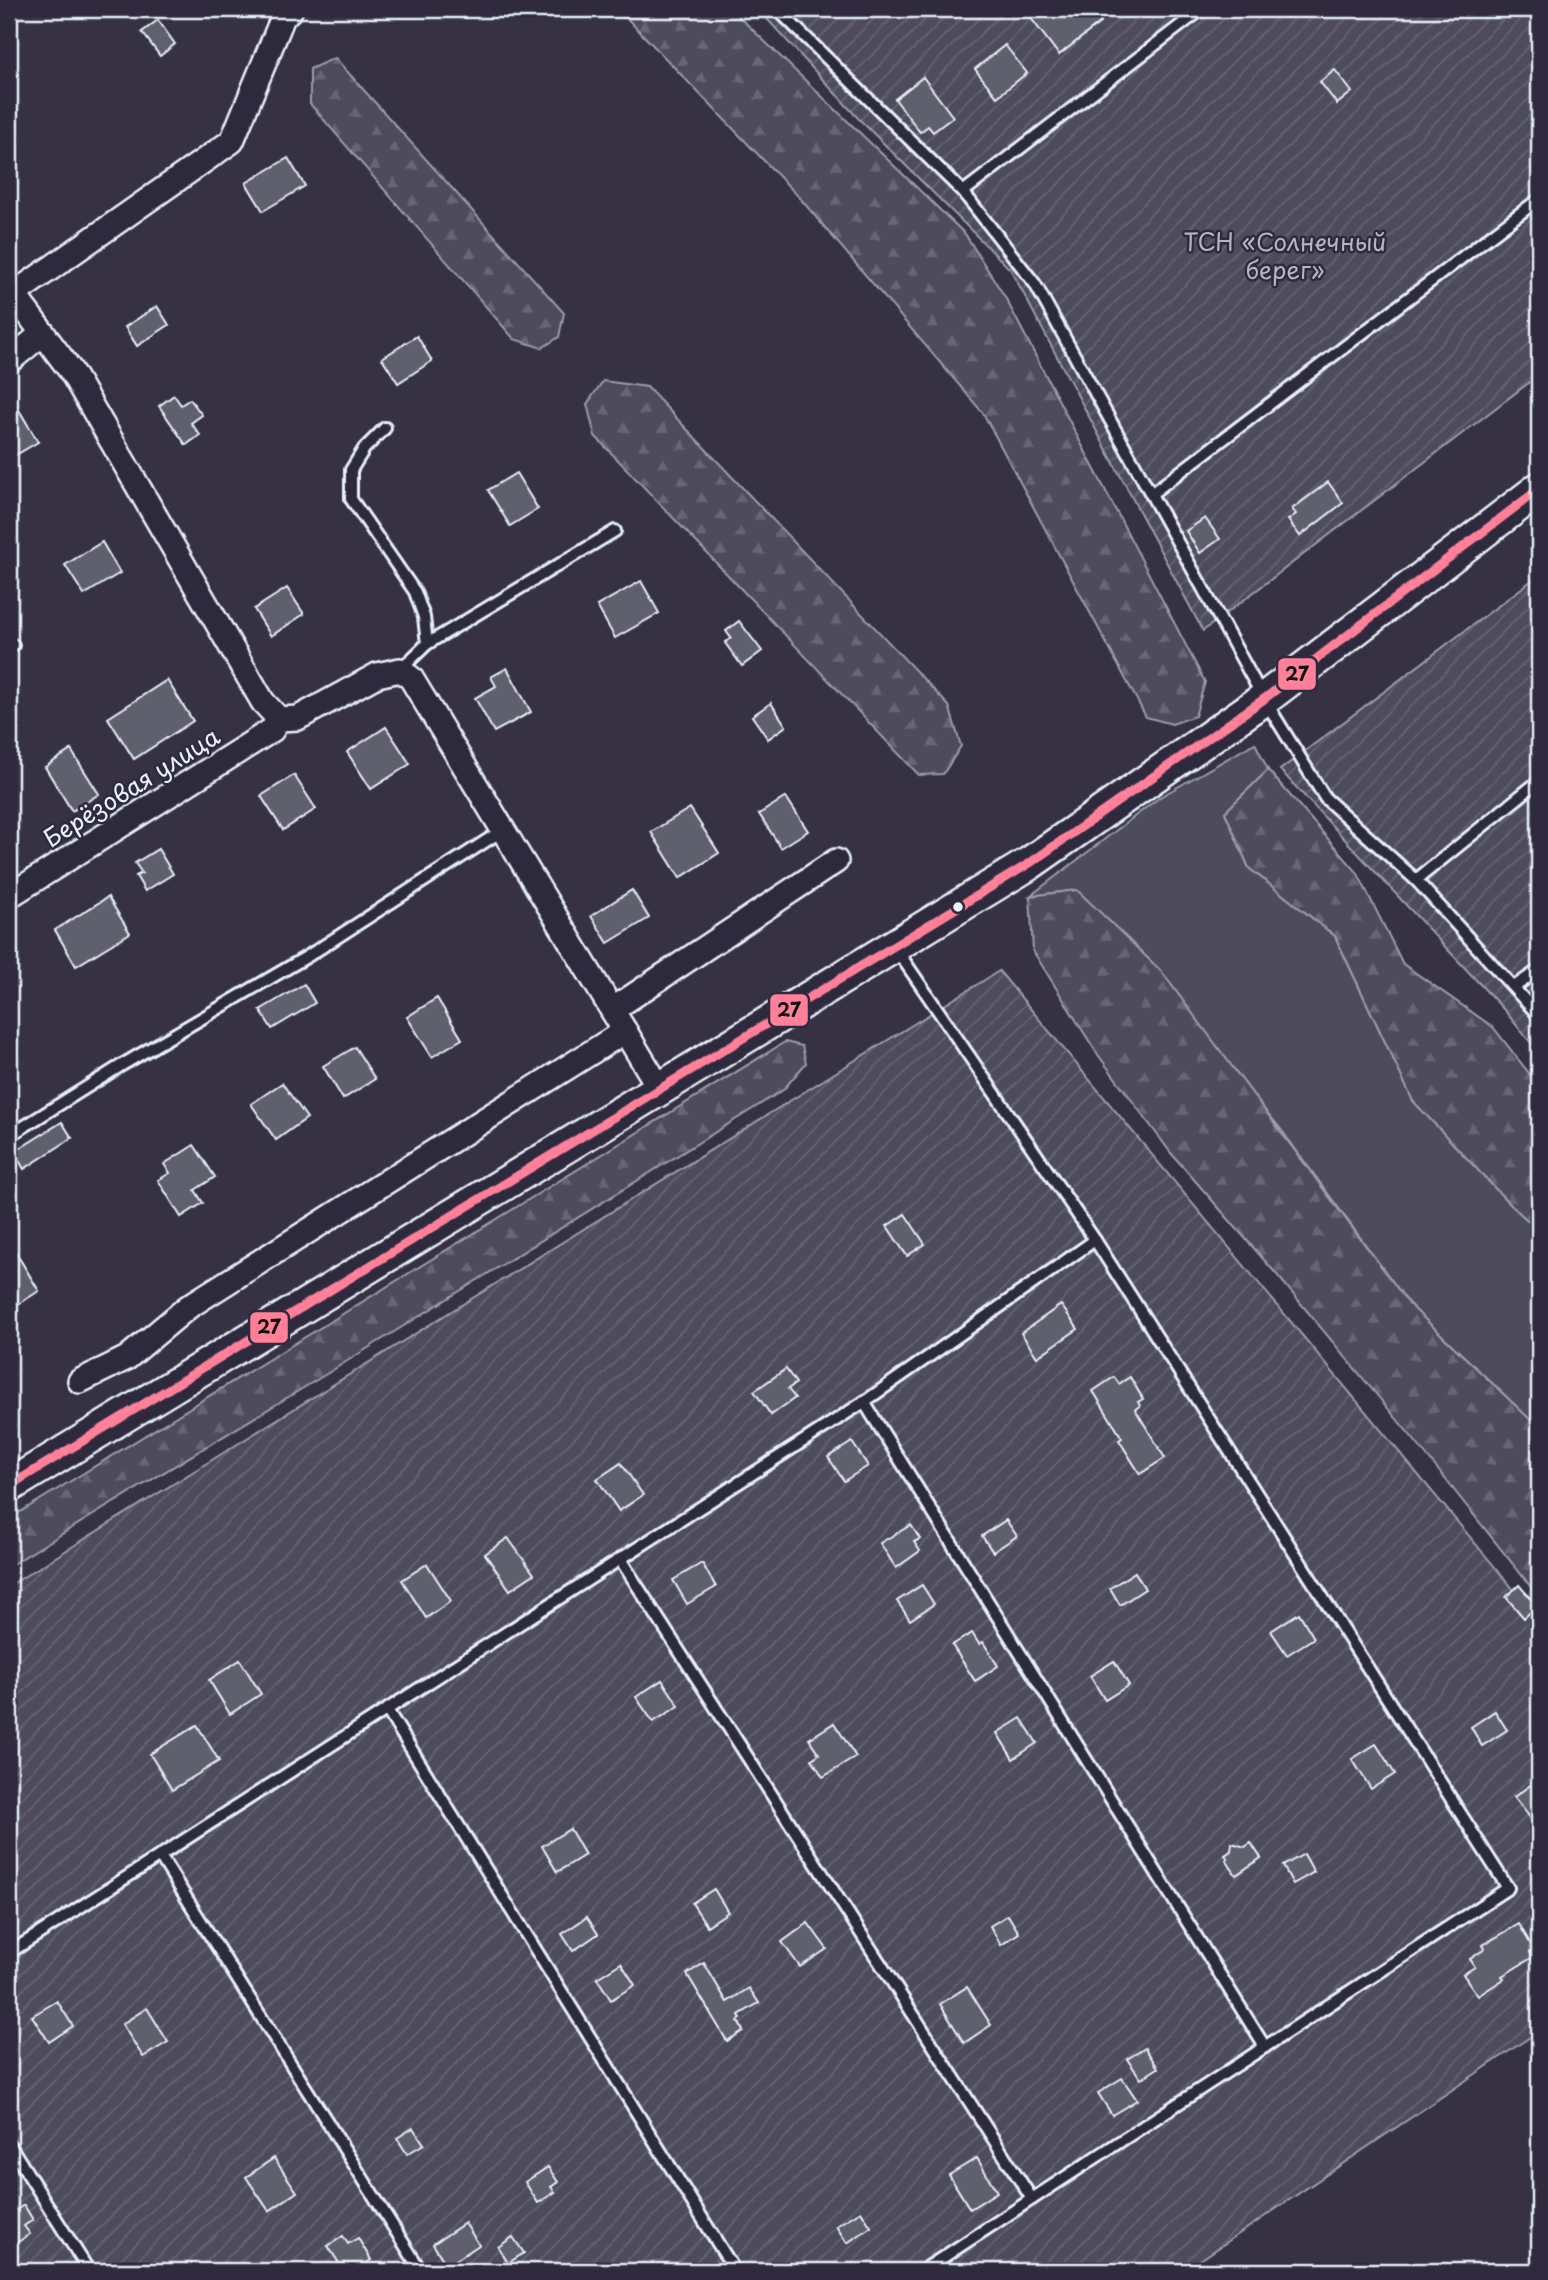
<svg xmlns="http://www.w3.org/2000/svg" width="1548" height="2280" font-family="'Playpen Sans',sans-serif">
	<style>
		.grass { fill: #4d4b5c; stroke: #9a9eaa; stroke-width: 2 }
		.forest { fill: url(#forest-firs); stroke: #9a9eaa; stroke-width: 2 }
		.garden { fill: url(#garden-furrows); stroke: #9a9eaa; stroke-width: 2 }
		.building { fill: #605e6e; stroke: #e8f1f8; stroke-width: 2 }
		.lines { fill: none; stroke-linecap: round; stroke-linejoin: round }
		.lane-casing { stroke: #e8f1f8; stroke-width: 16 }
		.street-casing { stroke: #e8f1f8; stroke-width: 28 }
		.secondary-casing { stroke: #e8f1f8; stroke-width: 37 }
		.lane { stroke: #2f2a3d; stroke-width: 10 }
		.street { stroke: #2f2a3d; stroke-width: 23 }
		.secondary { stroke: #2f2a3d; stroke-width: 32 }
		.bus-1-casing { stroke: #2f2a3d; stroke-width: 14 }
		.bus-1 { stroke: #ff8098; stroke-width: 9 }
		.bus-dot { fill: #e8f1f8; stroke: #2f2a3d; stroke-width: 2.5 }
		.labels { text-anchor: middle; stroke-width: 5; stroke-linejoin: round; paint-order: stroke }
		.park-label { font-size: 24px; fill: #b2b7c1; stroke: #2f2a3d }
		.street-label { font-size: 24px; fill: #e8f1f8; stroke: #2f2a3d }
		.line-badge { stroke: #2f2a3d; stroke-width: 2.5 }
		.pale-badge-label { font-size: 19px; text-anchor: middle; font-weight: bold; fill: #111 }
	</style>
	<defs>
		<pattern id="forest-firs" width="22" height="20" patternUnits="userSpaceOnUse" patternTransform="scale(1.75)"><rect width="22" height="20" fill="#4d4b5c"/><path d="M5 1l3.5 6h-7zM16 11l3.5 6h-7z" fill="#676574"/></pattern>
		<pattern id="garden-furrows" width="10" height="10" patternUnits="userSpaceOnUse" patternTransform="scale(1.75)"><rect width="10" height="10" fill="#4d4b5c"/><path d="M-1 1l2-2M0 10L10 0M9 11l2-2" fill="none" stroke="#676574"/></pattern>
	</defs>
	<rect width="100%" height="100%" fill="#363244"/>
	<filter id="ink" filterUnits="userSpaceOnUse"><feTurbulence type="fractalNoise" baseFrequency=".0143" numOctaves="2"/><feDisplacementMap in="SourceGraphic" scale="14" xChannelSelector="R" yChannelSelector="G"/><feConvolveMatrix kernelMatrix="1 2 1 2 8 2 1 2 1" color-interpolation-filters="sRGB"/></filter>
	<g filter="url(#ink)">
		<path class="grass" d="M 1255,743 L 1268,770 L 1225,812 L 1249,868 L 1335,936 L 1413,1101 L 1508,1202 L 1539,1231 L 1539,1428 L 1409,1304 L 1280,1128 L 1077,890 L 1030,896 L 1160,797 Z"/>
		<g class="forest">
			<path d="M 618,9 L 731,9 L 965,234 L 1005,297 L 1205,682 L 1195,716 L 1172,724 L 1146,717 L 983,413 L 799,197 Z"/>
			<path d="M 335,58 L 564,313 L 559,337 L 542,348 L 514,339 L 310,104 L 310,69 Z"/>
			<path d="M 603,381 L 647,387 L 949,706 L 961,746 L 943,774 L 919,775 L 595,436 L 587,404 Z"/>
			<path d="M 1268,770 L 1357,872 L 1403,964 L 1493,1027 L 1539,1086 L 1539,1231 L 1508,1202 L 1413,1101 L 1335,936 L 1249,868 L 1225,812 Z"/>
			<path d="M 1077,890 L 1161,971 L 1409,1304 L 1539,1428 L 1539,1597 L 1415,1441 L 1278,1276 L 1171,1153 L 1096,1052 L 1033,951 L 1030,896 Z"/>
			<path d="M 785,1042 L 802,1046 L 806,1063 L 783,1090 L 328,1373 L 9,1566 L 9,1519 Z"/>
		</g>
		<g class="garden">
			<path d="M 758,9 L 1539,9 L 1539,375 L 1203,631 L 1011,270 L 858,118 Z"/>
			<path d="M 1539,575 L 1539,1053 L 1506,1012 L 1280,770 Z"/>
			<path d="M 999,971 L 1539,1620 L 1539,2031 L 1184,2271 L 9,2271 L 9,1586 Z"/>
		</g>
		<g class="building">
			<path d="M 1024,9 L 1091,9 L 1101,22 L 1059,55 Z"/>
			<path d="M 158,20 L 175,44 L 160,56 L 142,32 Z"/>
			<path d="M 1005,45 L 1027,73 L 997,97 L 975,69 Z"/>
			<path d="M 1335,70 L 1352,92 L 1337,104 L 1320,82 Z"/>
			<path d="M 923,77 L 953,117 L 933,132 L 928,126 L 920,132 L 895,99 Z"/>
			<path d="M 288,158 L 305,186 L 263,211 L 246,183 Z"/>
			<path d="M 157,306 L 169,325 L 137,346 L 125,327 Z"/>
			<path d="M 417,336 L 432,361 L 398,383 L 382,358 Z"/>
			<path d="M 9,393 L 38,442 L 9,459 Z"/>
			<path d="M 174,395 L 181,405 L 190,399 L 202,415 L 191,423 L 200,435 L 186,445 L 159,406 Z"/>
			<path d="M 516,473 L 538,509 L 510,526 L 488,490 Z"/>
			<path d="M 1328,482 L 1343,503 L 1300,536 L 1288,520 L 1296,514 L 1292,509 Z"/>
			<path d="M 1205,518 L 1220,539 L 1200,553 L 1186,531 Z"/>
			<path d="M 102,542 L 120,573 L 84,595 L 65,565 Z"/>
			<path d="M 641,581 L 659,613 L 615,638 L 597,606 Z"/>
			<path d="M 287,588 L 304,614 L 271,636 L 254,609 Z"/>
			<path d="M 739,621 L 762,651 L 742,666 L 725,643 L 731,638 L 726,631 Z"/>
			<path d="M 507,668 L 531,712 L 494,732 L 475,698 L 496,686 L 491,677 Z"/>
			<path d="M 167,680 L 193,721 L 134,759 L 108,718 Z"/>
			<path d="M 771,703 L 786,726 L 768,739 L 752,716 Z"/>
			<path d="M 386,727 L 410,764 L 371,789 L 347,752 Z"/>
			<path d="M 71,750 L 99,794 L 72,811 L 45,767 Z"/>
			<path d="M 294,775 L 316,809 L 283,830 L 261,796 Z"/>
			<path d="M 786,797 L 808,831 L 781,848 L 759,814 Z"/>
			<path d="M 690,808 L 719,853 L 680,878 L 651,832 Z"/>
			<path d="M 158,849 L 173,874 L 145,891 L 136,876 L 142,873 L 135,863 Z"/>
			<path d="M 632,890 L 649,918 L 608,943 L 591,916 Z"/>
			<path d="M 108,897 L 130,933 L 76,966 L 55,930 Z"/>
			<path d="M 304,984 L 315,1003 L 272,1029 L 260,1010 Z"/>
			<path d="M 437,998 L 462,1039 L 432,1057 L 407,1017 Z"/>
			<path d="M 355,1047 L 375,1079 L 343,1099 L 323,1066 Z"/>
			<path d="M 282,1083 L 307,1118 L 276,1140 L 251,1104 Z"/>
			<path d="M 62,1122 L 72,1138 L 24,1169 L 14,1152 Z"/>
			<path d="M 194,1145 L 215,1177 L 195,1190 L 203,1203 L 181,1217 L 158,1180 L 170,1173 L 164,1164 Z"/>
			<path d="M 905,1214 L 925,1244 L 907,1256 L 887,1226 Z"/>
			<path d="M 9,1241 L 39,1291 L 9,1310 Z"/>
			<path d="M 1061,1305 L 1078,1329 L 1037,1357 L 1021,1333 Z"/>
			<path d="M 786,1369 L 796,1383 L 788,1389 L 795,1398 L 771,1415 L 754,1391 Z"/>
			<path d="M 1114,1377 L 1119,1384 L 1130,1377 L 1143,1399 L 1138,1402 L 1140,1406 L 1135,1409 L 1165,1458 L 1140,1474 L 1119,1440 L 1122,1438 L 1093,1391 Z"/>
			<path d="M 852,1442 L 868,1466 L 844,1481 L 828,1457 Z"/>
			<path d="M 621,1463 L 643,1495 L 619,1511 L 597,1479 Z"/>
			<path d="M 1006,1520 L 1017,1536 L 993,1552 L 982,1536 Z"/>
			<path d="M 911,1525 L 920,1539 L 914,1542 L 920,1551 L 896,1568 L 880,1543 Z"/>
			<path d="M 508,1538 L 534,1574 L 510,1590 L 485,1554 Z"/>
			<path d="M 702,1563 L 716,1587 L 687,1604 L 673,1580 Z"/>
			<path d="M 427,1564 L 451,1601 L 426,1618 L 402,1580 Z"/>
			<path d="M 1135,1572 L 1145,1589 L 1120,1605 L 1110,1588 Z"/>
			<path d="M 922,1585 L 934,1604 L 910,1620 L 897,1601 Z"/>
			<path d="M 1519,1585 L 1537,1606 L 1524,1618 L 1506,1597 Z"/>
			<path d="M 1299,1613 L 1314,1638 L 1287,1655 L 1271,1631 Z"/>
			<path d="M 972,1633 L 979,1644 L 983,1642 L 998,1666 L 975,1681 L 952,1645 Z"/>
			<path d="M 240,1660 L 261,1694 L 230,1714 L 209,1680 Z"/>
			<path d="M 1114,1661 L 1129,1685 L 1105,1700 L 1090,1676 Z"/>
			<path d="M 662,1680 L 679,1706 L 653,1722 L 636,1697 Z"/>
			<path d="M 1495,1711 L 1507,1730 L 1482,1746 L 1471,1727 Z"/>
			<path d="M 1021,1718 L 1037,1743 L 1013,1759 L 997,1733 Z"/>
			<path d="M 834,1723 L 856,1757 L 823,1777 L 812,1759 L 819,1754 L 809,1739 Z"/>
			<path d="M 197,1725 L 219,1761 L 172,1790 L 150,1754 Z"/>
			<path d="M 1376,1744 L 1395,1774 L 1371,1789 L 1352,1759 Z"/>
			<path d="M 1539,1779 L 1539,1829 L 1514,1797 Z"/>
			<path d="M 570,1829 L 585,1855 L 557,1872 L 542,1846 Z"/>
			<path d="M 1232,1843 L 1245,1847 L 1251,1843 L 1261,1858 L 1236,1875 L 1226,1860 L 1228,1859 L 1225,1855 L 1231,1851 Z"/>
			<path d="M 1304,1854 L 1314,1872 L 1293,1884 L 1283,1866 Z"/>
			<path d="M 714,1889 L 728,1912 L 707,1926 L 692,1903 Z"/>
			<path d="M 1008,1915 L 1019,1933 L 1001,1945 L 990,1926 Z"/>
			<path d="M 587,1917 L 598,1934 L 573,1951 L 562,1934 Z"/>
			<path d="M 808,1923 L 827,1949 L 800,1967 L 782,1942 Z"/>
			<path d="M 1519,1924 L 1534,1950 L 1530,1952 L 1533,1957 L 1502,1976 L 1504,1979 L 1478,1996 L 1463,1974 L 1475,1967 L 1470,1959 L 1485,1949 L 1483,1945 Z"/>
			<path d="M 621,1963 L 635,1985 L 611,2000 L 597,1978 Z"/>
			<path d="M 704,1963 L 727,2002 L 749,1988 L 759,2003 L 739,2015 L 741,2019 L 738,2021 L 743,2031 L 727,2041 L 687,1974 Z"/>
			<path d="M 967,1987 L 991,2025 L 964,2043 L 940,2004 Z"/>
			<path d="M 57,2001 L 73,2026 L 49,2042 L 32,2016 Z"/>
			<path d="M 147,2008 L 168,2042 L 143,2057 L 122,2024 Z"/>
			<path d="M 1145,2048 L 1158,2068 L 1141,2079 L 1127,2059 Z"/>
			<path d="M 1122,2078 L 1137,2100 L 1112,2115 L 1098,2093 Z"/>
			<path d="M 413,2128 L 424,2144 L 407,2154 L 397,2138 Z"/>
			<path d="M 274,2158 L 297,2192 L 269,2211 L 246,2177 Z"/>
			<path d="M 977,2158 L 997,2192 L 970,2209 L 949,2175 Z"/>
			<path d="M 548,2167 L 558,2182 L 551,2187 L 555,2192 L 538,2203 L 525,2182 Z"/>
			<path d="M 9,2203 L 14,2211 L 24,2205 L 33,2220 L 24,2226 L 30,2234 L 9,2248 Z"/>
			<path d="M 861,2211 L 871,2227 L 847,2243 L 836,2226 Z"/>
			<path d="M 465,2223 L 479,2245 L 447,2266 L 433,2244 Z"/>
			<path d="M 343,2236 L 348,2244 L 358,2238 L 371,2260 L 354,2271 L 344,2271 L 328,2246 Z"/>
			<path d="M 513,2237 L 524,2253 L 508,2263 L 498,2247 Z"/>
		</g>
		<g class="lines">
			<defs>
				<g id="lane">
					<path d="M 777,9 L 963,192 L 1035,284 L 1264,699 L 1325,798 L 1416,880 L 1539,781"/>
					<path d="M 963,192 L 1202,9"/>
					<path d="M 385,428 L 364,449 L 351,470 L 351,499 L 415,592 L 424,617 L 427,644"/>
					<path d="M 1151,494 L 1539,199"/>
					<path d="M 9,648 L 13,645"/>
					<path d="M 400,670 L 427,644 L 615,531"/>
					<path d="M 1416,880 L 1539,1016"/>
					<path d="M 1514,987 L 1539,970"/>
					<path d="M 9,1136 L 122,1065 L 308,956 L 503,830"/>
					<path d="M 864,1402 L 1265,2047"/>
					<path d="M 620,1559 L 1032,2199"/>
					<path d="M 387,1710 L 735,2271"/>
					<path d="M 160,1856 L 421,2271"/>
					<path d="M 9,1953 L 864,1402 L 1095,1240 L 896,949"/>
					<path d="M 9,2144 L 89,2271"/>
					<path d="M 922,2271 L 1508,1888 L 1095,1240"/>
				</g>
				<g id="street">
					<path d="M 9,288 L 71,371 L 263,702 L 279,719 L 298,718 L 377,675 L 400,670 L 411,678 L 660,1089"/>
					<path d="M 14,294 L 232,141 L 283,17 L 291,9"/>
					<path d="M 9,361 L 43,333"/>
					<path d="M 9,896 L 272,730 L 279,719"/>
					<path d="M 612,1010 L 836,861"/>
					<path d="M 80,1381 L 127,1358 L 188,1307 L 625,1031"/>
				</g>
				<path id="secondary" d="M 9,1486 L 1030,863 L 1264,699 L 1539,489"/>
			</defs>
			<use href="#lane" class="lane-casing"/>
			<use href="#street" class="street-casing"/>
			<use href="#secondary" class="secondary-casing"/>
			<use href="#lane" class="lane"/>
			<use href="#street" class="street"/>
			<use href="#secondary" class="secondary"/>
			<defs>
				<path id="bus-1" d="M 9,1486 L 1030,863 L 1264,699 L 1539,489"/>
			</defs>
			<use href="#bus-1" class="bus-1-casing"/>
			<use href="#bus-1" class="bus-1"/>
		</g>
	</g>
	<circle class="bus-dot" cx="958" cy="907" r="6"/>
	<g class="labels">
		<g class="park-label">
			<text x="1285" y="251">ТСН «Солнечный<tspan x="1285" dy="28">берег»</tspan></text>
		</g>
		<g class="street-label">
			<text transform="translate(132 788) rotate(-32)" y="8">Берёзовая улица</text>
		</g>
	</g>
	<g class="line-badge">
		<rect x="1277" y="657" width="40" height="34" rx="7" fill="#ff8098"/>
		<rect x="769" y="993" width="40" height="34" rx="7" fill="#ff8098"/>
		<rect x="249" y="1311" width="40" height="33" rx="7" fill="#ff8098"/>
	</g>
	<g class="pale-badge-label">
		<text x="1297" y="681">27</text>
		<text x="789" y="1017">27</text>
		<text x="269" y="1334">27</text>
	</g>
	<rect width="1548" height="2280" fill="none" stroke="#2f2a3d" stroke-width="35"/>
	<rect x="18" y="18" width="1513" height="2245" fill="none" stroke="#e8f1f8" stroke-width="2.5" filter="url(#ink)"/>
</svg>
